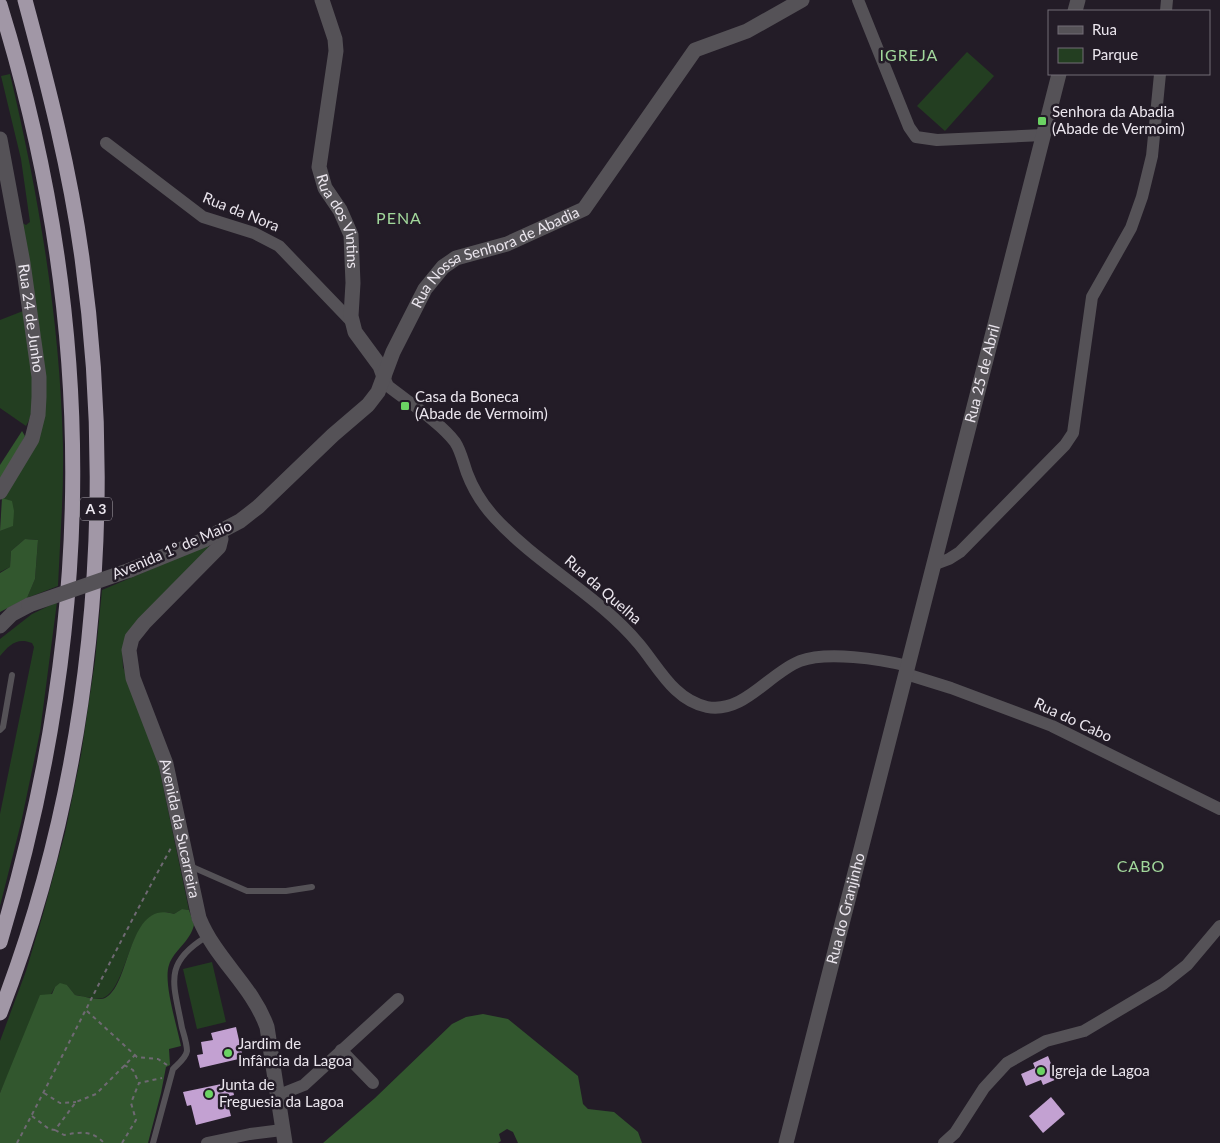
<svg xmlns="http://www.w3.org/2000/svg" width="1220" height="1143" font-family="Lato,sans-serif">
	<style>
		.green { fill: #233e21 }
		.forest { fill: #32572e }
		.building { fill: #c3a1d2 }
		.lines { fill: none; stroke-linecap: round; stroke-linejoin: round }
		.path { stroke: #6f6973; stroke-width: 2; stroke-dasharray: 4 4; stroke-linecap: butt }
		.service { stroke: #555257; stroke-width: 6 }
		.minor { stroke: #555257; stroke-width: 12 }
		.tertiary { stroke: #555257; stroke-width: 15 }
		.motorway { stroke: #a197a6; stroke-width: 15 }
		.tertiary-bridge { stroke: #555257; stroke-width: 15 }
		.poi-dot { fill: #6bd363; stroke: #231c27; stroke-width: 2 }
		.labels { text-anchor: middle; stroke-width: 5; stroke-linejoin: round; paint-order: stroke }
		.shield { fill: #231c27; stroke: #afa9b2; stroke-width: 1 }
		.shield-label { font-size: 14px; font-weight: bold; fill: #ebe6ee }
		.poi-label { font-size: 15px; fill: #ebe6ee; stroke: #231c27; text-anchor: start }
		.street-label { font-size: 15px; fill: #ebe6ee; stroke: #231c27 }
		.neighbourhood-label { font-size: 16px; letter-spacing: 1px; fill: #a1d79b; stroke: #231c27 }
	</style>
	<rect width="100%" height="100%" fill="#231c27"/>
	<g class="green">
		<path d="M 967,52 L 994,76 L 945,131 L 917,106 Z"/>
		<path d="M 10,74 C 39,197 60,320 63,446 C 64,492 60,539 58,586 L 27,598 L 35,579 L 38,540 L 25,539 L 11,551 L 10,567 L 0,572 L 0,531 L 12,526 L 2,498 L 39,439 L 22,223 L 26,225 L 30,222 L 21,159 L 1,76 Z"/>
		<path d="M 23,311 C 27,336 41,407 26,426 L 0,408 L 0,320 Z"/>
		<path d="M 208,545 L 209,547 L 122,649 L 123,667 L 155,748 L 189,910 L 182,909 L 174,914 L 166,912 C 158,918 144,924 138,933 C 128,948 120,990 105,997 C 98,1001 83,996 75,995 L 67,985 L 55,987 L 14,1061 L 0,1093 L 0,1041 L 26,971 L 43,914 L 65,833 L 81,755 L 95,661 L 102,590 Z"/>
		<path d="M 57,602 L 40,732 L 21,823 L 0,906 L 0,814 L 34,647 L 32,643 C 17,637 9,645 0,656 L 0,639 L 32,614 Z"/>
		<path d="M 212,962 L 226,1022 L 197,1029 L 183,969 Z"/>
	</g>
	<g class="forest">
		<path d="M 22,431 L 25,436 L 0,484 L 0,465 Z"/>
		<path d="M 2,498 L 12,501 L 14,511 L 13,526 L 0,531 Z"/>
		<path d="M 25,539 L 38,540 L 35,579 L 27,598 L 0,612 L 0,573 L 10,567 L 11,551 Z"/>
		<path d="M 182,909 L 189,910 L 194,925 C 190,942 174,950 169,965 C 163,982 177,1026 181,1046 L 169,1049 L 170,1065 L 166,1067 L 161,1093 L 148,1143 L 0,1143 L 0,1093 L 40,995 L 52,994 L 55,987 L 60,983 L 67,985 L 75,995 C 83,996 98,1001 105,998 C 131,986 127,899 174,914 Z"/>
		<path d="M 483,1014 L 508,1019 L 578,1076 L 583,1104 L 588,1109 L 614,1112 L 638,1132 L 642,1143 L 518,1143 L 513,1132 L 507,1129 L 499,1134 L 501,1141 L 498,1143 L 323,1143 L 375,1098 L 452,1024 L 466,1017 Z"/>
	</g>
	<g class="building">
		<path d="M 236,1027 L 243,1058 L 200,1068 L 197,1055 L 203,1054 L 201,1042 L 213,1040 L 211,1033 Z"/>
		<path d="M 1048,1056 L 1057,1079 L 1043,1085 L 1041,1080 L 1026,1086 L 1021,1074 L 1035,1068 L 1033,1063 Z"/>
		<path d="M 231,1082 L 234,1095 L 226,1097 L 231,1116 L 196,1125 L 191,1105 L 187,1106 L 183,1092 Z"/>
		<path d="M 1051,1097 L 1065,1114 L 1043,1133 L 1029,1116 Z"/>
	</g>
	<g class="lines">
		<g class="path">
			<path d="M 87,1011 L 137,1057 L 158,1059 L 167,1065"/>
			<path d="M 124,1065 L 133,1070 L 139,1083"/>
			<path d="M 44,1093 L 60,1103 L 76,1102"/>
			<path d="M 32,1116 L 49,1129 L 55,1130 L 76,1102 L 96,1094 L 135,1055"/>
			<path d="M 55,1130 L 64,1135 C 80,1132 92,1130 104,1143"/>
			<path d="M 17,1143 C 69,1045 117,945 171,848"/>
			<path d="M 122,1143 L 136,1120 L 131,1103 L 139,1083 L 162,1078"/>
		</g>
		<g class="service">
			<path d="M 0,730 L 3,727 L 12,675"/>
			<path d="M 190,866 L 247,891 L 286,891 L 312,887"/>
			<path d="M 153,1143 L 173,1069 C 178,1064 186,1058 187,1051 C 187,1044 184,1035 182,1028 C 174,984 162,964 206,937"/>
		</g>
		<g class="minor">
			<path d="M 858,0 L 909,127 L 916,137 L 937,140 L 1043,135"/>
			<path d="M 1166,11 L 1167,0"/>
			<path d="M 106,143 L 203,217 L 254,233 L 279,246 L 353,323"/>
			<path d="M 384,377 L 388,386 C 407,401 441,423 455,442 C 461,451 463,462 467,473 C 473,489 483,505 495,518 C 538,565 598,595 639,644 C 659,668 674,700 707,707 C 744,714 769,673 800,661 C 827,651 880,659 908,666"/>
			<path d="M 933,565 L 949,559 L 960,552 L 1065,445 L 1073,433 L 1092,297 L 1131,228 L 1142,197 L 1152,156 L 1160,74"/>
			<path d="M 906,674 L 951,688 L 1052,726 L 1220,809"/>
			<path d="M 341,1050 L 373,1083"/>
			<path d="M 279,1095 L 304,1085 L 398,999"/>
			<path d="M 207,1143 L 250,1134 L 282,1130"/>
			<path d="M 944,1143 L 955,1133 L 984,1088 L 1007,1063 L 1046,1041 L 1084,1031 L 1163,984 L 1187,965 L 1220,926"/>
		</g>
		<g class="tertiary">
			<path id="s1" d="M 322,0 L 335,39 L 336,51 L 319,167 L 325,188 L 340,210 L 351,235 L 353,283 L 351,316 L 355,332 L 380,366 L 384,377"/>
			<path d="M 1075,11 L 1078,0"/>
			<path id="s2" d="M 0,139 L 23,263 L 39,377 L 39,397 L 38,415 L 32,439 L 0,492"/>
			<path id="s3" d="M 219,532 L 221,539 L 219,547 L 144,623 L 132,638 L 129,650 L 133,678 L 166,764 L 199,918 C 216,960 252,985 267,1027 L 285,1143"/>
			<path id="s4" d="M 130,570 L 204,540 L 240,521 L 258,507 L 333,435 L 368,405 L 378,392 L 393,352 L 425,289 L 443,267 L 456,258 L 507,244 L 584,209 L 695,50 L 747,31 L 802,0"/>
			<path d="M 0,626 L 12,614 L 29,605"/>
			<path id="s5" d="M 786,1143 L 1059,74"/>
		</g>
		<g class="motorway">
			<path d="M 0,5 C 98,322 96,625 0,942"/>
			<path d="M 0,1013 C 92,776 117,510 82,258 C 70,170 48,85 25,0"/>
		</g>
		<path class="tertiary-bridge" d="M 29,605 L 130,570"/>
	</g>
	<g class="poi-dot">
		<rect x="1037" y="116" width="10" height="10" rx="2.5"/>
		<rect x="400" y="401" width="10" height="10" rx="2.5"/>
		<circle cx="228" cy="1053" r="5"/>
		<circle cx="1041" cy="1071" r="5"/>
		<circle cx="209" cy="1094" r="5"/>
	</g>
	<g class="labels">
		<rect class="shield" x="80" y="497.5" width="32" height="23" rx="4"/>
		<g class="shield-label">
			<text x="96" y="514">A 3</text>
		</g>
		<g class="poi-label">
			<text x="1052" y="117">Senhora da Abadia<tspan x="1052" dy="17">(Abade de Vermoim)</tspan></text>
			<text x="415" y="402">Casa da Boneca<tspan x="415" dy="17">(Abade de Vermoim)</tspan></text>
			<text x="238" y="1049">Jardim de<tspan x="238" dy="17">Infância da Lagoa</tspan></text>
			<text x="1051" y="1076">Igreja de Lagoa</text>
			<text x="219" y="1090">Junta de<tspan x="219" dy="17">Freguesia da Lagoa</tspan></text>
		</g>
		<g class="street-label">
			<text transform="translate(241 212) rotate(22)" y="5">Rua da Nora</text>
			<text dy="5" stroke="none"><textPath href="#s1" startOffset="229">Rua dos Vintins</textPath></text>
			<text dy="5" stroke="none"><textPath href="#s4" startOffset="501">Rua Nossa Senhora de Abadia</textPath></text>
			<text dy="5" stroke="none"><textPath href="#s2" startOffset="182">Rua 24 de Junho</textPath></text>
			<text dy="5" stroke="none"><textPath href="#s5" startOffset="794">Rua 25 de Abril</textPath></text>
			<text transform="translate(172 550) rotate(-23)" y="5">Avenida 1º de Maio</text>
			<text transform="translate(603 590) rotate(41)" y="5">Rua da Quelha</text>
			<text transform="translate(1073 720) rotate(25)" y="5">Rua do Cabo</text>
			<text dy="5" stroke="none"><textPath href="#s3" startOffset="340">Avenida da Sucarreira</textPath></text>
			<text dy="5" stroke="none"><textPath href="#s5" startOffset="242">Rua do Granjinho</textPath></text>
		</g>
		<g class="neighbourhood-label">
			<text x="909" y="61">IGREJA</text>
			<text x="399" y="224">PENA</text>
			<text x="1141" y="872">CABO</text>
		</g>
	</g>
	<rect x="1048" y="10" width="162" height="65" fill="#231c27" stroke="#736d77"/>
	<rect x="1058" y="26" width="25" height="8" fill="#555257" stroke="#736d77"/>
	<text x="1092" y="35" font-size="15" fill="#ebe6ee">Rua</text>
	<rect x="1058" y="48" width="25" height="15" fill="#233e21" stroke="#736d77"/>
	<text x="1092" y="60" font-size="15" fill="#ebe6ee">Parque</text>
</svg>
